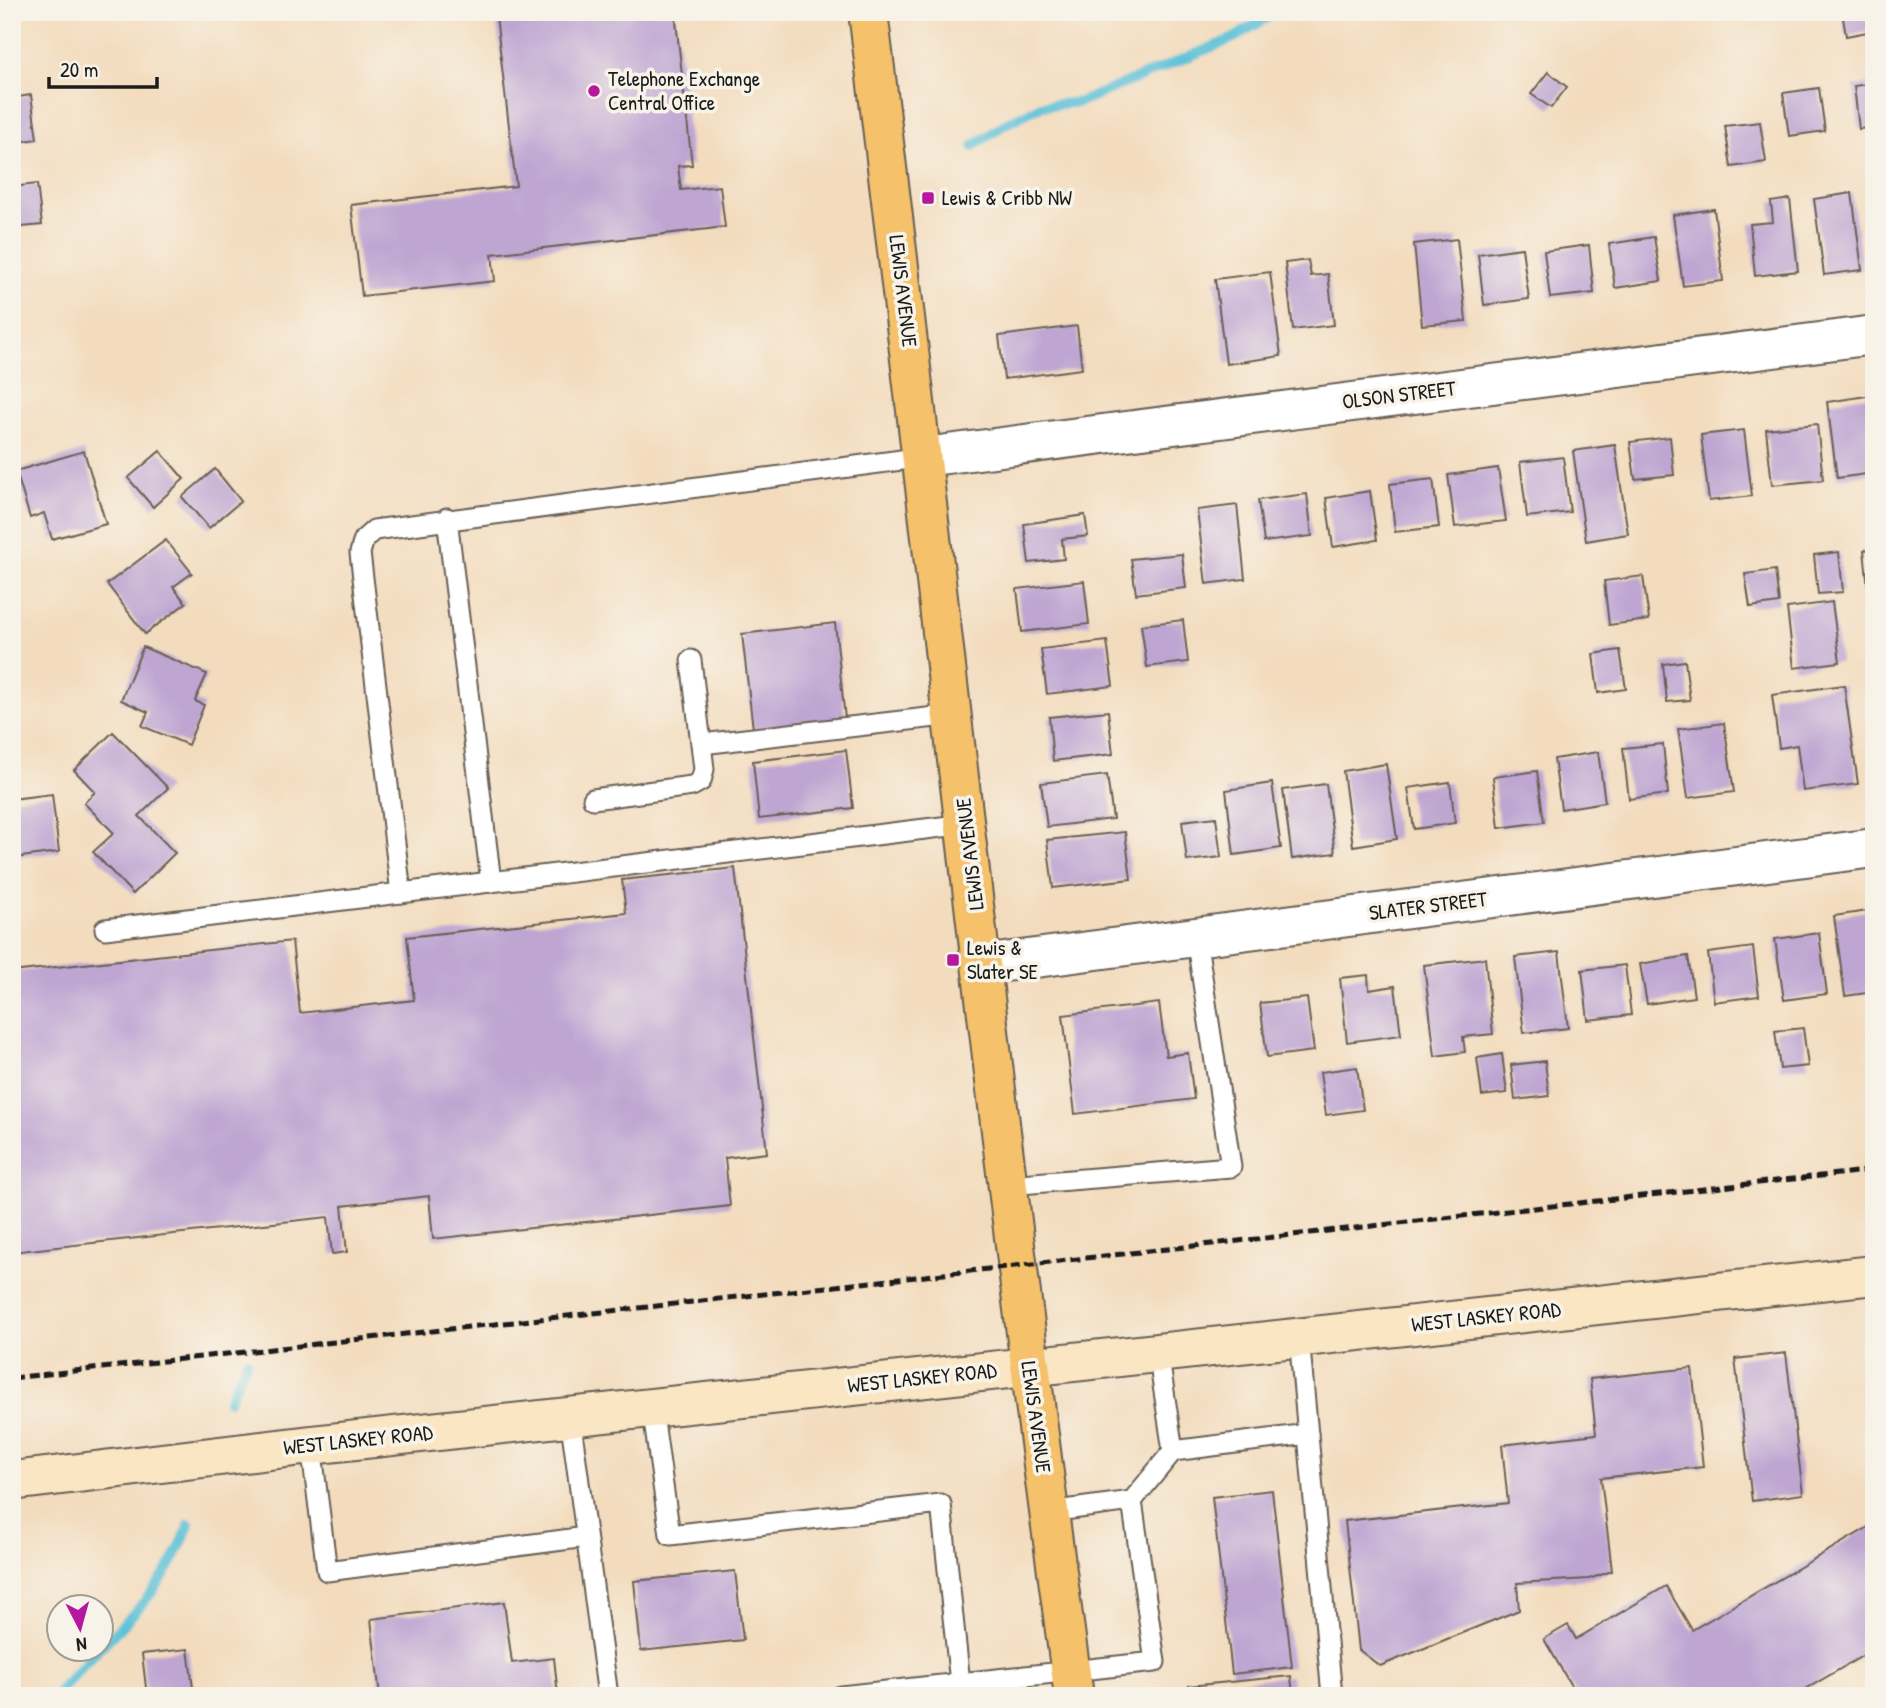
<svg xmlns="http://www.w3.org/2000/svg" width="1886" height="1708" font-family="'Patrick Hand',sans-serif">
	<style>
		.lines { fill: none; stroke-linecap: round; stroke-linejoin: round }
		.stream { stroke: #5ac0d8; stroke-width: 10 }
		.building { fill: #bea5d2 }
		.lane-casing { stroke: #675f55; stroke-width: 23 }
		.street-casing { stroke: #675f55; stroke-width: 42 }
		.secondary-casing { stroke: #675f55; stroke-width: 42 }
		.primary-casing { stroke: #675f55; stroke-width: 42 }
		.lane { stroke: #fff; stroke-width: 19 }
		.street { stroke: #fff; stroke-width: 38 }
		.secondary { stroke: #fbe6c4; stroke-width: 38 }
		.primary { stroke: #f5c16b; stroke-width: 38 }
		.rail { stroke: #1c1c1c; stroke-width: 5; stroke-dasharray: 10 5; stroke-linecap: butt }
		.poi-dot { fill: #b5179e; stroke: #f7f3e8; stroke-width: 2.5 }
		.labels { text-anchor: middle; stroke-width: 7; stroke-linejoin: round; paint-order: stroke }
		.poi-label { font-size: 21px; fill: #1c1c1c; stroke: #f7f3e8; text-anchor: start }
		.street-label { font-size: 21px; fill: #1c1c1c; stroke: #f7f3e8 }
	</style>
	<rect width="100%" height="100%" fill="#f7f3e8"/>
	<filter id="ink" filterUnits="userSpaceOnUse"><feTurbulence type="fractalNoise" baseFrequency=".0143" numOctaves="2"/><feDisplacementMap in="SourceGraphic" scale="14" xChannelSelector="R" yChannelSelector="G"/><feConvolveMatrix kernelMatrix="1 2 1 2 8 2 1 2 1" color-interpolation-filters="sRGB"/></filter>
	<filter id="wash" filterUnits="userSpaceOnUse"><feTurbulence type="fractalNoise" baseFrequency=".00686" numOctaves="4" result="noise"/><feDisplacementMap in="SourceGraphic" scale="28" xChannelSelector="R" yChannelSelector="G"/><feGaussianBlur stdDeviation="1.57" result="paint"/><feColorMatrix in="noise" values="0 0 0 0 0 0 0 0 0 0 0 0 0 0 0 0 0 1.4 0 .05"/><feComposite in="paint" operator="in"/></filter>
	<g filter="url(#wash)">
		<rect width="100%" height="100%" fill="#f3dcbe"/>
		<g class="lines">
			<g class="stream">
				<path d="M 973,146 L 1005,124 L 1041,106 L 1080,102 L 1234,38 L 1276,12"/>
				<path d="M 229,1400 L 247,1361"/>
				<path d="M 102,1646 C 140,1608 172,1576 189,1524"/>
				<path d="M 55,1696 L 99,1648"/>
			</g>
		</g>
		<g id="blocks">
			<g class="building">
				<path d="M 531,12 L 675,12 L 692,165 L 678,166 L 681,190 L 720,186 L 725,227 L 492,254 L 495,281 L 362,296 L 351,205 L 516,186 L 496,16 Z"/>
				<path d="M 1842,12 L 1869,12 L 1873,31 L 1846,36 Z"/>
				<path d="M 1548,72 L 1567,87 L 1551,108 L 1531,94 Z"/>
				<path d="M 1874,83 L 1874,127 L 1859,129 L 1854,86 Z"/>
				<path d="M 1819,88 L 1825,131 L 1789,136 L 1783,93 Z"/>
				<path d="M 31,95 L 37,139 L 12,143 L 12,98 Z"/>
				<path d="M 1760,122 L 1766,162 L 1731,167 L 1725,126 Z"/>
				<path d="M 37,184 L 42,225 L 12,228 L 12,187 Z"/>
				<path d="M 1852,193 L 1862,270 L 1824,275 L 1814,199 Z"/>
				<path d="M 1790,199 L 1798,271 L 1755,276 L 1750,224 L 1773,222 L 1771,202 Z"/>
				<path d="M 1714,209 L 1723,281 L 1683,286 L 1673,215 Z"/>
				<path d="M 1654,237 L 1661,281 L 1615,288 L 1609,244 Z"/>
				<path d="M 1457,239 L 1466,321 L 1422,325 L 1414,244 Z"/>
				<path d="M 1589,245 L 1594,293 L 1550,298 L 1544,251 Z"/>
				<path d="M 1522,248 L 1529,299 L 1484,305 L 1478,254 Z"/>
				<path d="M 1308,260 L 1311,276 L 1328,274 L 1334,325 L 1293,330 L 1285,263 Z"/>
				<path d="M 1270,272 L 1281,356 L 1226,364 L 1215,279 Z"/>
				<path d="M 1077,326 L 1082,369 L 1004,379 L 999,336 Z"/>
				<path d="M 1873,395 L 1874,473 L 1837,478 L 1827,402 Z"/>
				<path d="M 1817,424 L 1823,480 L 1772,485 L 1766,429 Z"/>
				<path d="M 1744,430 L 1752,496 L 1709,501 L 1701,435 Z"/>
				<path d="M 1670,437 L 1674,475 L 1635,479 L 1630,442 Z"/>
				<path d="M 1615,445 L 1628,534 L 1586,541 L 1573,451 Z"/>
				<path d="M 84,451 L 106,524 L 52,539 L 44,513 L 30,518 L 16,471 Z"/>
				<path d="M 160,451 L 184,479 L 153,507 L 128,478 Z"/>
				<path d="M 1563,457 L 1570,512 L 1527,517 L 1520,462 Z"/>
				<path d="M 1498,468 L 1506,521 L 1455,527 L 1448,475 Z"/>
				<path d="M 215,469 L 241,501 L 209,528 L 182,497 Z"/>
				<path d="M 1433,479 L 1439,527 L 1395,532 L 1390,484 Z"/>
				<path d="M 1370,491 L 1377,540 L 1333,547 L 1326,498 Z"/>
				<path d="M 1307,494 L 1312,536 L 1264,542 L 1258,500 Z"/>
				<path d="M 1237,505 L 1245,579 L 1206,584 L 1197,510 Z"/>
				<path d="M 1085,515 L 1088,536 L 1062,539 L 1064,559 L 1029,563 L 1024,524 Z"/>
				<path d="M 166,540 L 192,573 L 173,587 L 186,603 L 145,634 L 107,584 Z"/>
				<path d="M 1874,549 L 1874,588 L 1868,588 L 1864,550 Z"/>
				<path d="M 1839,552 L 1843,592 L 1818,594 L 1814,555 Z"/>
				<path d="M 1182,554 L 1186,588 L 1136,594 L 1131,559 Z"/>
				<path d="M 1775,570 L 1779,603 L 1750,607 L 1745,574 Z"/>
				<path d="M 1643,576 L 1649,620 L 1609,625 L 1604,581 Z"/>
				<path d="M 1084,581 L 1089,624 L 1022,632 L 1017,589 Z"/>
				<path d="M 1832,602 L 1840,662 L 1794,668 L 1787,608 Z"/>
				<path d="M 1183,620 L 1188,662 L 1147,667 L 1141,625 Z"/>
				<path d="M 835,623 L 845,719 L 753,729 L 742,634 Z"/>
				<path d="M 1107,641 L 1113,686 L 1047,694 L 1041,649 Z"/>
				<path d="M 143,647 L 207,674 L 195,701 L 204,705 L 188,745 L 142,726 L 148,712 L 121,700 Z"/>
				<path d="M 1620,650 L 1626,689 L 1598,693 L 1593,654 Z"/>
				<path d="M 1685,661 L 1690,700 L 1667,702 L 1663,664 Z"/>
				<path d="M 1844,685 L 1858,784 L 1803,791 L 1797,745 L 1779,748 L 1772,695 Z"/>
				<path d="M 1108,711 L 1113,754 L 1053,761 L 1049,717 Z"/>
				<path d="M 1724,723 L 1734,792 L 1688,798 L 1678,729 Z"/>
				<path d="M 113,732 L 168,788 L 139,816 L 175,853 L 133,894 L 93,852 L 114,833 L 84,803 L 95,792 L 74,770 Z"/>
				<path d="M 1663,744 L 1668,794 L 1629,799 L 1623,748 Z"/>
				<path d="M 846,750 L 853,808 L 759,819 L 753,761 Z"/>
				<path d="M 1598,752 L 1605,802 L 1561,809 L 1554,759 Z"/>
				<path d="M 1386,764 L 1397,839 L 1353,846 L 1343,771 Z"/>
				<path d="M 1537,771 L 1544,822 L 1499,828 L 1493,777 Z"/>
				<path d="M 1107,775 L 1113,819 L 1047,827 L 1041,783 Z"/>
				<path d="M 1450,782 L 1455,823 L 1414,829 L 1408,788 Z"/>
				<path d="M 1272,783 L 1281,848 L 1234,855 L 1226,790 Z"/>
				<path d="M 1326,784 L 1335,853 L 1292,859 L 1283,790 Z"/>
				<path d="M 52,794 L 59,852 L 13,858 L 12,799 Z"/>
				<path d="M 1216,817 L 1221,857 L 1187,861 L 1182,821 Z"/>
				<path d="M 1125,832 L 1131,879 L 1053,888 L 1047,840 Z"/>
				<path d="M 735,868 L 767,1153 L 725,1158 L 730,1206 L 433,1239 L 429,1196 L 342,1206 L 347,1252 L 332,1254 L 328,1217 L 12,1252 L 12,972 L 292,941 L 300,1013 L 414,1000 L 407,937 L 626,913 L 622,880 Z"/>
				<path d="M 1874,910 L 1874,992 L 1845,996 L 1834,916 Z"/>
				<path d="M 1819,933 L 1827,994 L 1784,1000 L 1775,939 Z"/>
				<path d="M 1753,947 L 1759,996 L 1714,1002 L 1708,953 Z"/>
				<path d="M 1559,952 L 1568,1028 L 1524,1033 L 1515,957 Z"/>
				<path d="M 1688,956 L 1694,997 L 1647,1004 L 1640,964 Z"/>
				<path d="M 1485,958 L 1493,1034 L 1463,1037 L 1465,1052 L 1435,1056 L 1424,965 Z"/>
				<path d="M 1625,965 L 1631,1015 L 1588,1020 L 1582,970 Z"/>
				<path d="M 1368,975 L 1369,990 L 1395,986 L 1401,1035 L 1347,1042 L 1340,978 Z"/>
				<path d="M 1307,998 L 1314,1051 L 1267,1057 L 1260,1003 Z"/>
				<path d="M 1159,1003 L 1166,1056 L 1188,1053 L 1194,1099 L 1075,1114 L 1063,1015 Z"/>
				<path d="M 1803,1028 L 1808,1066 L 1780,1069 L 1775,1031 Z"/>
				<path d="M 1502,1054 L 1507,1093 L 1482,1096 L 1477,1058 Z"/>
				<path d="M 1545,1061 L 1549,1096 L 1515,1100 L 1511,1065 Z"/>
				<path d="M 1357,1067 L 1363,1110 L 1326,1115 L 1320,1072 Z"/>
				<path d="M 1786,1353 L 1803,1494 L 1752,1501 L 1735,1359 Z"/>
				<path d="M 1692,1368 L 1703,1467 L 1601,1478 L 1612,1571 L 1589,1579 L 1517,1583 L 1519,1610 L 1380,1666 L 1359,1650 L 1345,1521 L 1508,1503 L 1502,1445 L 1596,1434 L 1590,1379 Z"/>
				<path d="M 1272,1490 L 1292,1667 L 1232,1674 L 1212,1497 Z"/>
				<path d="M 1874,1524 L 1874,1649 L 1794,1696 L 1577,1696 L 1544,1639 L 1568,1625 L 1576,1639 L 1666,1586 L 1692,1630 Z"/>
				<path d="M 735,1571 L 743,1640 L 641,1651 L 634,1581 Z"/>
				<path d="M 504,1602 L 512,1663 L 554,1658 L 558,1696 L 380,1696 L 371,1619 Z"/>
				<path d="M 188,1649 L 194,1696 L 147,1696 L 142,1654 Z"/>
				<path d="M 1291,1676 L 1293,1696 L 1190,1696 L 1189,1686 Z"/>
			</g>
		</g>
	</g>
	<g filter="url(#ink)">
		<use href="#blocks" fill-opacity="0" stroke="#675f55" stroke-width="2"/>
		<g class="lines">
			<defs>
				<g id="lane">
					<path d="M 447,518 L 491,882"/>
					<path d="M 702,744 L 953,715"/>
					<path d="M 593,799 L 692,786 L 701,781 L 704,769 L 691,660"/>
					<path d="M 401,893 L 360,553 L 364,539 L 374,530 L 924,457"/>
					<path d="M 105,929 L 966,824"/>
					<path d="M 1008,1185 L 1231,1167 L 1196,937"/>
					<path d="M 1299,1337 L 1332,1696"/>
					<path d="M 1158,1352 L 1173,1451 L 1308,1434"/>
					<path d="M 652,1407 L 670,1535 L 941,1504 L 960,1683 L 1155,1662 L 1132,1501"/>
					<path d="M 570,1416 L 608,1696"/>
					<path d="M 311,1445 L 327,1571 L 586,1537"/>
					<path d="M 1049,1512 L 1132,1501 L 1173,1451"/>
					<path d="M 841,1696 L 960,1683"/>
				</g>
				<g id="street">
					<path d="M 924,457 L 1874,335"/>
					<path d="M 982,965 L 1874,848"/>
				</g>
				<path id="secondary" d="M 12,1481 L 311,1445 L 1874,1275"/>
				<path id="primary" d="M 868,12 C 938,573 996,1136 1074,1696"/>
			</defs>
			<use href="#lane" class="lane-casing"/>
			<use href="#street" class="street-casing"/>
			<use href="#secondary" class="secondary-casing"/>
			<use href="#primary" class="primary-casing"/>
			<use href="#lane" class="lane"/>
			<use href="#street" class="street"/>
			<use href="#secondary" class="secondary"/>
			<use href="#primary" class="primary"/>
			<path class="rail" d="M 12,1378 L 1874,1170"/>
		</g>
	</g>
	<g class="poi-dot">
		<circle cx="594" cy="91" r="7"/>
		<rect x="921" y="191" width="14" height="14" rx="3.5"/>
		<rect x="946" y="953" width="14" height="14" rx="3.5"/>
	</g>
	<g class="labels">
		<g class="poi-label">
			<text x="608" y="86">Telephone Exchange<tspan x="608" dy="24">Central Office</tspan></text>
			<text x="942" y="205">Lewis &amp; Cribb NW</text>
			<text x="967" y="955">Lewis &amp;<tspan x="967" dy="24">Slater SE</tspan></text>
		</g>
		<g class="street-label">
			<text transform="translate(903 291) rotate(83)" y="7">LEWIS AVENUE</text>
			<text transform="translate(1399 395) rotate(-7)" y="7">OLSON STREET</text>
			<text transform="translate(970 854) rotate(-97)" y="7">LEWIS AVENUE</text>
			<text transform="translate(1428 906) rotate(-7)" y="7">SLATER STREET</text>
			<text transform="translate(1486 1317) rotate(-6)" y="7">WEST LASKEY ROAD</text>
			<text transform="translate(922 1378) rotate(-6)" y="7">WEST LASKEY ROAD</text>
			<text transform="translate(1036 1417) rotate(82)" y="7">LEWIS AVENUE</text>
			<text transform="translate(358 1440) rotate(-6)" y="7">WEST LASKEY ROAD</text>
		</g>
	</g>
	<rect width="1886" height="1708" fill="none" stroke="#f7f3e8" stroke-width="42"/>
	<g transform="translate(80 1628) rotate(174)"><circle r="33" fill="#f7f3e8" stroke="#9f9d96" stroke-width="2"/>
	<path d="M0-5L12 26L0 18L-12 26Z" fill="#b5179e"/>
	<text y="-10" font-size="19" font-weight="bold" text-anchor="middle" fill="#1c1c1c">N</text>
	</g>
	<path d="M49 77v10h108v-10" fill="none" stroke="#1c1c1c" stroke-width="3.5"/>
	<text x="60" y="77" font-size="21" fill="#1c1c1c" stroke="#f7f3e8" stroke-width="5" paint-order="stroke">20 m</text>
</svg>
